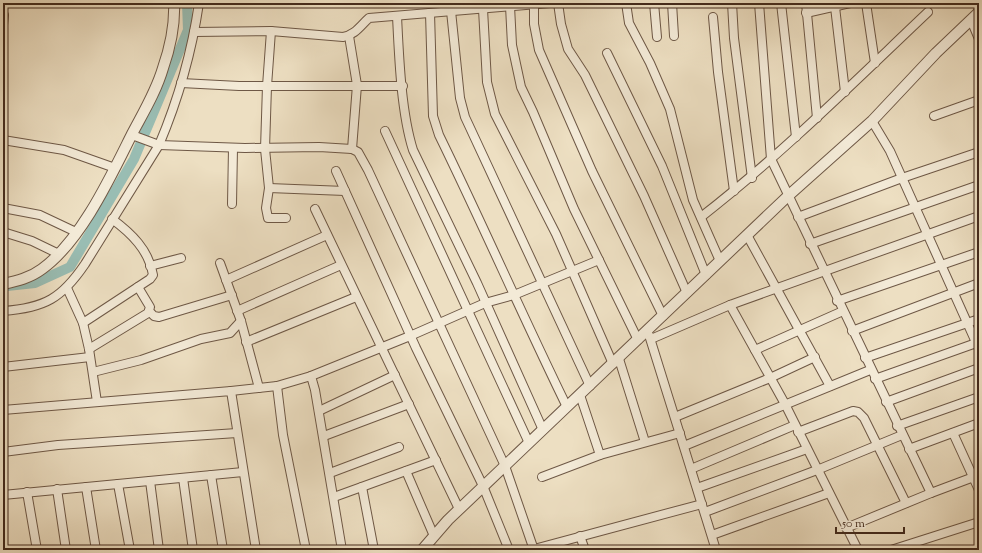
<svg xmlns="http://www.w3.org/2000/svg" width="982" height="553" font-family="'Sorts Mill Goudy',serif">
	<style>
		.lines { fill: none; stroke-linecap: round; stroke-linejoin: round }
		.canal { stroke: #99bdb3; stroke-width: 10 }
		.minor-casing { stroke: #6e5846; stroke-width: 10 }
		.tertiary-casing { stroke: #6e5846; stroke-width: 12 }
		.minor { stroke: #f3ead7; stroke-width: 8 }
		.tertiary { stroke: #f3ead7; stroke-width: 10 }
	</style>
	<rect width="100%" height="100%" fill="#eddfc2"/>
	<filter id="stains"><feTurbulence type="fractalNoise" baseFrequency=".005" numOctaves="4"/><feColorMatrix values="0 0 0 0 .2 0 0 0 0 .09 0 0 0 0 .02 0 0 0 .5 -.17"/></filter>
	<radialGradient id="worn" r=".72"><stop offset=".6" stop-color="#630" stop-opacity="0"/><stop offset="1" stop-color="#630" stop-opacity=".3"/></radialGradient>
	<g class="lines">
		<path class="canal" d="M 7,286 L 35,283 L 70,267 L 134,159 L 188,30 L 187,3"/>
		<defs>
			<g id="minor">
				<path d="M 534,3 L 534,24 L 539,50 L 592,171 L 663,316"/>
				<path d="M 558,3 L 561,24 L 568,49 L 585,75 L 644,196 L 687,293"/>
				<path d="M 626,3 L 629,23 L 650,63 L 670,109 L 693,200 L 720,261"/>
				<path d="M 654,3 L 657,37"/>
				<path d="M 672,3 L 674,36"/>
				<path d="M 732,3 L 734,38 L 752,178"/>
				<path d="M 759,3 L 771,159 L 931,493"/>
				<path d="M 781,3 L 796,137"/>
				<path d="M 806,3 L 817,118"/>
				<path d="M 866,3 L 875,63"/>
				<path d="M 510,6 L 512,45 L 521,87 L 533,112 L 574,209 L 638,340"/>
				<path d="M 835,7 L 845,92"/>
				<path d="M 483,9 L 487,82 L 495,114 L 556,234 L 613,364"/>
				<path d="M 451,11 L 460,98 L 465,117 L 590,386"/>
				<path d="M 430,13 L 433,116 L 439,135 C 483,225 523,317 567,407"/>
				<path d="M 806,13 L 850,3"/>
				<path d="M 397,16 C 399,56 401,112 413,150 L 477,283 L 543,430"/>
				<path d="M 713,17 L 718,72 L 734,191"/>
				<path d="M 971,20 L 979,39"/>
				<path d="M 3,25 L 4,15"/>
				<path d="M 271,31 L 267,86 L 265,149 L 269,188 L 266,208 L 268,218 L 286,218"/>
				<path d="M 194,32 L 271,31 L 343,37 C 355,35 360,26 369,18 L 550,3"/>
				<path d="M 349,36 L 357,85 L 352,149"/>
				<path d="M 607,53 L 662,166 L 706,275"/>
				<path d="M 181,83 L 239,86 L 403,86"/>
				<path d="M 934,116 L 979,100"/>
				<path d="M 872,121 L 890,151 L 979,349"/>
				<path d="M 385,131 L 529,443"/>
				<path d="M 132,135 L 159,145 L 245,148 L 319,147 L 352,149 L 358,152 L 368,170 L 505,466 L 534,550"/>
				<path d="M 3,140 L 64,150 L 115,168"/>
				<path d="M 336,171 L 416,348 L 483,486 L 509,550"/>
				<path d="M 269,188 L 345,191"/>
				<path d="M 232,204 L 233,148"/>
				<path d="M 3,208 L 40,215 L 76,232"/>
				<path d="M 315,209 L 459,509"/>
				<path d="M 701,217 C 782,154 854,82 928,12"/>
				<path d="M 798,217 L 902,178 L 979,152"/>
				<path d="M 3,232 L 32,241 L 59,254"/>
				<path d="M 747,235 L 830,386"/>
				<path d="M 810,244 L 979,185"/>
				<path d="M 220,263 L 241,321 L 259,388"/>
				<path d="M 150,266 L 181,258"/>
				<path d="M 226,280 L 327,235"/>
				<path d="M 67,288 L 83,323 L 89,349 L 97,402"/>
				<path d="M 837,301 L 979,252"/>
				<path d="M 730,305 L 785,404 L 858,550"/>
				<path d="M 3,311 C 45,308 62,298 85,264 L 159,145 C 178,100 192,51 199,3"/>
				<path d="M 149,311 L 154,316 L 159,317 L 232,295"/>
				<path d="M 237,311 L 341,265"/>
				<path d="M 83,323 L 150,279 L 153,275 C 149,250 131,233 112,219"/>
				<path d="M 852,331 L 979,283"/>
				<path d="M 649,335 L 716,550"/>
				<path d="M 651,339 L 730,305 L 979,216"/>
				<path d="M 246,342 L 356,297"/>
				<path d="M 89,349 L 148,313 L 150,307 L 138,287"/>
				<path d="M 755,350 L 843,311"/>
				<path d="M 865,358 L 979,319"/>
				<path d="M 619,359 L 645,442"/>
				<path d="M 3,367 L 90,357"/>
				<path d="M 93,372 L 141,360 L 201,339 L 230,333 L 241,321"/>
				<path d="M 311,376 L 410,336 L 485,303 L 514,295 L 599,260"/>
				<path d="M 875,379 L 979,342"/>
				<path d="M 277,386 L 283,435 L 306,550"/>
				<path d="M 231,391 L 277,386 L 311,376 L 315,390 L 342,550"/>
				<path d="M 580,395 L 600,455"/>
				<path d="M 886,402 L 979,368"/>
				<path d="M 3,410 L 231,391 L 256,550"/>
				<path d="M 319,411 L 395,375"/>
				<path d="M 675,417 L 770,378 L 815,357"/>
				<path d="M 897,426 L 979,397"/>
				<path d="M 798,432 L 853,411 L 858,412 L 864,418 L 906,503"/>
				<path d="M 953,433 L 979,490"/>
				<path d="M 324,436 L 409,404"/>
				<path d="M 684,446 L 870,370"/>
				<path d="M 909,449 L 979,423"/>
				<path d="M 3,452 L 58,445 L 237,433"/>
				<path d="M 691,469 L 795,425"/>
				<path d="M 406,471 L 434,536"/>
				<path d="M 330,473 L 399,447"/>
				<path d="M 211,475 L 223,550"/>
				<path d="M 542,477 L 600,455 L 680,433"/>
				<path d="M 183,478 L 193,550"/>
				<path d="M 150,481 L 159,550"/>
				<path d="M 118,484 L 130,550"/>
				<path d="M 86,487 L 96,550"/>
				<path d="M 362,487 L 374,550"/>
				<path d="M 697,488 L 807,449"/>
				<path d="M 57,489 L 66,550"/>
				<path d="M 27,492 L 37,550"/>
				<path d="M 3,495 L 243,472"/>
				<path d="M 334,497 L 436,460"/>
				<path d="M 705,512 L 817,470 L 902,435"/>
				<path d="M 846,528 L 931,493 L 979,475"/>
				<path d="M 712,535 L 829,493"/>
				<path d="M 580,536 L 585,550"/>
				<path d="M 3,547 L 4,550"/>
				<path d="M 534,549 L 702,504"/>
				<path d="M 891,550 L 979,522"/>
			</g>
			<g id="tertiary">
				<path d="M 3,284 C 17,281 30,278 42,269 C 81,241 111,176 132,134 C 143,113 156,92 163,68 C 170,48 175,24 174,3"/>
				<path d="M 422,550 L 448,520 L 788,196 L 872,121 L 936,53 L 979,12"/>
			</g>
		</defs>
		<use href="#minor" class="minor-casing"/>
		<use href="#tertiary" class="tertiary-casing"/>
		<use href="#minor" class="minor"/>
		<use href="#tertiary" class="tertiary"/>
	</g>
	<rect width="982" height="553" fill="none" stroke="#eddfc2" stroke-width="16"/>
	<rect x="4" y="4" width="974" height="545" fill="none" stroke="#442b1d" stroke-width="2"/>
	<rect x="8" y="8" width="966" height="537" fill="none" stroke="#442b1d"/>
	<path d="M836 527v6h68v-6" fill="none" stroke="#442b1d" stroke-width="2"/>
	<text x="842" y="527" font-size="12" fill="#442b1d" stroke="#f3ead7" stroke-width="3" paint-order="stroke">50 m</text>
	<rect width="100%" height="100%" filter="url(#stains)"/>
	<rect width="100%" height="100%" fill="url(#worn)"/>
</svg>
